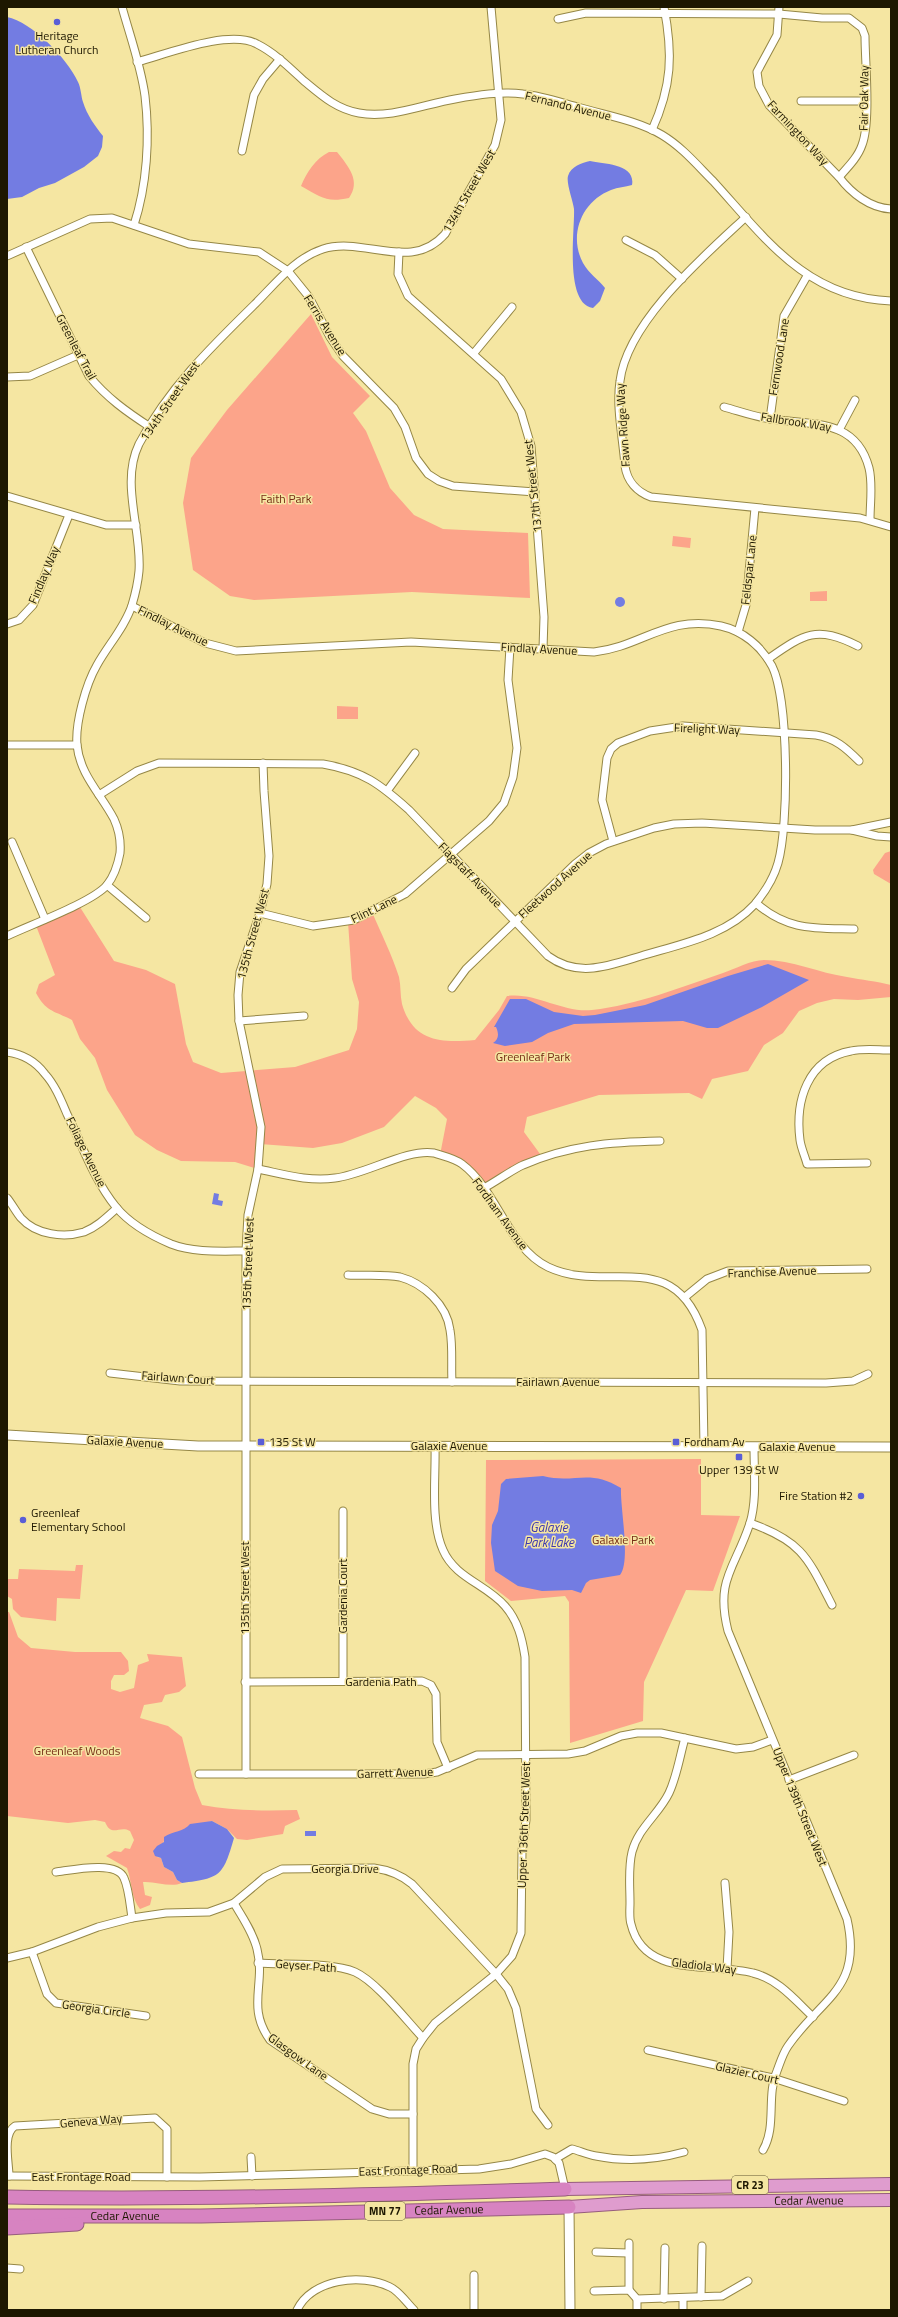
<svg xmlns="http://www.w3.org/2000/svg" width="898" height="2317" font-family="'Titillium Web',sans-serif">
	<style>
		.green { fill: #fca48a }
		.water { fill: #737ce2 }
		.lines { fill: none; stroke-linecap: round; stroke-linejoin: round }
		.minor-casing { stroke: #958746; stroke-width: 9 }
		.tertiary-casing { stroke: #958746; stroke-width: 11 }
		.trunk-casing { stroke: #965d7d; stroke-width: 14 }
		.motorway-casing { stroke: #965d7d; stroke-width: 15 }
		.minor { stroke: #fff; stroke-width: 7 }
		.tertiary { stroke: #fff; stroke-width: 9 }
		.trunk { stroke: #df9cce; stroke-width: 12 }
		.motorway { stroke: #d783c1; stroke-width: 13 }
		.poi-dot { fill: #5a5ed6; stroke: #f5e6a2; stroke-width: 1.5 }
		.labels { text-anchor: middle; stroke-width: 3; stroke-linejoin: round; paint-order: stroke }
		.shield { fill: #f5e6a2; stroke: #5e5531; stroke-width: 1 }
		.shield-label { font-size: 11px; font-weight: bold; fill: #1d1700 }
		.poi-label { font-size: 12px; fill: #1d1700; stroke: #f5e6a2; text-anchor: start }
		.street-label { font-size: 12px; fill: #1d1700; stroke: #f5e6a2 }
		.park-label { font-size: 12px; fill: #762d16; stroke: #f5e6a2 }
		.water-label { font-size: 13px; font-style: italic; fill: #3d38af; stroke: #f5e6a2 }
	</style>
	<rect width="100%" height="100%" fill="#f5e6a2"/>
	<g class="green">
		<path d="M 329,152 L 337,152 C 349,167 361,181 349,198 C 326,203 321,197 301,186 C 307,172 315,159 329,152 Z"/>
		<path d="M 311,314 L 332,357 L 370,396 L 353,413 L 366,431 L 390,488 L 414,515 L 443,529 L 528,533 L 530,598 L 412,592 L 254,600 L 230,596 L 193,570 L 183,503 L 191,458 L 227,410 Z"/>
		<path d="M 673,536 L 691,538 L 690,548 L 672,546 Z"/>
		<path d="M 827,591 L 827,601 L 810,601 L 810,592 Z"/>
		<path d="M 337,706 L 358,707 L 358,719 L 337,719 Z"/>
		<path d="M 891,851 L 891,884 L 874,874 L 873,870 L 885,853 Z"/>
		<path d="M 78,904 L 114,961 L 146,970 L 175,984 L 186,1044 L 193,1062 L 221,1073 L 295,1067 L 349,1050 L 357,1029 L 359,1002 L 352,979 L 348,922 L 372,912 C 381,933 392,955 399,977 C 401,986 400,995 402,1004 C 413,1042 441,1043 475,1040 L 499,1010 L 507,996 C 536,992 562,1013 592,1010 C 637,1005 681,987 723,973 C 735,969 751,960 764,960 C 792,960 819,973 847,977 C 862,980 876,981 891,985 L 891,997 L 858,1000 L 834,999 L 817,1003 L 799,1011 L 783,1033 L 764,1045 L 748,1071 L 712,1079 L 702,1099 L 689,1093 L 599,1095 L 527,1117 L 524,1132 L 543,1158 L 484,1188 L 462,1164 L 440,1155 L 447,1119 L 436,1108 L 415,1096 L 384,1127 L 342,1143 L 313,1148 L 260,1144 L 258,1169 L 235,1162 L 181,1161 L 157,1150 L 135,1135 L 107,1090 L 95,1058 L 80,1039 L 72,1020 C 55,1011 46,1012 36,993 L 39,984 L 55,975 L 35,923 Z"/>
		<path d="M 701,1459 L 701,1515 L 740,1516 L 713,1591 L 686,1590 L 644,1682 L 643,1721 L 570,1743 L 569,1602 L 565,1596 L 511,1601 L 485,1581 L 486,1460 Z"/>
		<path d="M 76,1565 L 83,1565 L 80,1599 L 57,1598 L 56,1621 L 21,1617 L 13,1609 L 12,1599 L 7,1596 L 8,1579 L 18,1579 L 19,1569 L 75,1571 Z"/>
		<path d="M 7,1612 L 9,1612 L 18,1637 L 31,1648 L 75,1652 L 121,1652 L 128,1661 L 129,1671 L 124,1675 L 114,1675 L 111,1681 L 111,1689 L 120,1692 L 134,1688 L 138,1665 L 149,1661 L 147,1654 L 182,1657 L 186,1686 L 179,1692 L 165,1695 L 162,1702 L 144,1705 L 140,1718 L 168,1726 L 182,1737 L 195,1788 L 202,1805 C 234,1811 265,1811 297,1810 L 300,1819 L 285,1826 L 283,1834 L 247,1840 L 237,1839 L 227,1829 L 212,1821 L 183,1830 L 164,1841 L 157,1857 L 161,1858 L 164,1867 L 173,1872 L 177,1880 L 182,1883 C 170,1888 156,1881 143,1882 L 145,1895 L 152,1897 L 150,1905 L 140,1909 C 131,1898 132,1882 127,1868 L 106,1856 L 114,1851 L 121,1852 L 125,1848 L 130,1849 L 134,1840 L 130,1831 C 119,1825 112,1838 105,1822 L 95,1820 L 68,1823 L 7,1816 Z"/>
	</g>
	<g class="water">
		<path d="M 7,17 C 32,22 67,58 78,82 C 81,88 81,96 83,102 C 87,115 95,126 103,136 L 102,147 L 98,156 L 84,167 L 55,183 L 39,188 L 22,197 L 7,199 Z"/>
		<path d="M 590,161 C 604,164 636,164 632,185 C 625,187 618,187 611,190 C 582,201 568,235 583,263 C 589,274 598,279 605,288 L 600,301 L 593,308 C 564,304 575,230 574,209 C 573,201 566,183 568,176 C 571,166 582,163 590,161 Z"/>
		<circle cx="620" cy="602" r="5"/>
		<path d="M 768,964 L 809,980 L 762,1007 L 718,1028 L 707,1028 L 683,1021 L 574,1024 L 548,1033 L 532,1042 L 505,1046 L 493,1043 C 499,1039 499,1034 496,1027 L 494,1027 L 510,999 L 526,999 L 554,1012 L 583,1016 L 595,1015 L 645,1005 L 728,976 Z"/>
		<path d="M 214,1193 L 219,1194 L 218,1200 L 223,1201 L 222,1206 L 212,1204 Z"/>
		<path d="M 543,1476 C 575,1484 589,1468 621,1488 C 620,1508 631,1561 620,1575 L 590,1580 L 586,1583 L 581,1593 L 572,1590 L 542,1591 L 518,1586 L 495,1571 L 491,1543 L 492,1525 L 498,1511 L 501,1484 L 506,1479 Z"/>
		<path d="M 212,1821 L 227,1829 L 234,1838 C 223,1876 221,1878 182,1883 L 177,1880 L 173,1872 L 164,1867 L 161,1858 L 155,1856 L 153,1851 L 157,1846 L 164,1842 L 164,1837 C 173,1831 184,1832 190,1824 Z"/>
		<rect x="305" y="1831" width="11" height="5"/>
	</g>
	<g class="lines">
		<defs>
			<g id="minor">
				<path d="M 122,7 C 130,36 141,66 145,96 C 150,138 147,185 134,225"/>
				<path d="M 779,7 L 777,35 L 757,72 L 759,86 L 769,105 L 839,177 C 851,193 870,208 891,209"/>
				<path d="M 558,19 L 586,13 L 779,14 L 822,18 L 849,18 L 862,28 L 865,36 C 865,62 871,122 862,145 C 858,157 848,167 839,177"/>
				<path d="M 137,62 C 167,54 229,29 257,44 C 275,53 290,68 304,81 C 321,95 336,109 359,113 C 390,119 425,104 455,99 C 477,95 501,91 523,94 C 543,96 562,103 581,108 C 609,116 638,121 662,135 C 682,147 697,165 713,181 C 765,238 806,298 891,301"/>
				<path d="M 801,101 L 866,101"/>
				<path d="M 652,130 C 672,86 673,54 664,7"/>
				<path d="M 242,151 L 254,95 L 263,79 L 280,59"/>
				<path d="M 746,217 C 704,256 627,322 620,381 C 616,408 623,438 625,466 C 627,481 637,492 651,497 L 860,518 L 891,527"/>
				<path d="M 626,240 L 655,255 L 682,279"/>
				<path d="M 26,247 L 89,376 C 107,398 127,412 150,427"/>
				<path d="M 399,252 L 398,274 L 408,296 L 501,379 L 521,412 L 531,446 L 544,617 L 543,649"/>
				<path d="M 7,256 L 90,219 L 112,218 L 189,244 L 259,252 L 288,271 L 309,297 L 330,337 L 343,356 L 394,408 L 405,427 L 416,458 L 428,474 L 439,481 L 453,486 L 535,492"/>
				<path d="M 474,353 L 512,307"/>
				<path d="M 7,377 L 30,376 L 78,355"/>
				<path d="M 724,407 C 739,411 755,417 771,419 C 811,425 856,418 869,468 C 873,484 870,503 870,520"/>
				<path d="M 770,419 L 784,316 L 807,276"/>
				<path d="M 839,430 L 855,400"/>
				<path d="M 7,496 L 106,525 L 136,525"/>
				<path d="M 7,624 L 19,620 L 33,605 L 69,515"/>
				<path d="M 738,632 L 746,605 L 755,508"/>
				<path d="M 768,659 C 804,634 816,625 858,646"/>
				<path d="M 7,745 L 77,745"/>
				<path d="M 387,791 L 415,753"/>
				<path d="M 99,795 L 137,771 L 159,763 L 323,764 C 363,771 380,784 409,810 L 548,956 C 578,978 608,966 641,956 C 681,944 726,936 755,904 C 765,892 774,877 778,863 C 789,825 789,700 772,666 C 761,646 743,631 721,626 C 668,614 641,647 594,652 L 411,642 L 236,651 L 205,643 L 132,606"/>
				<path d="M 852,830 L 877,836 L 891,837"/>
				<path d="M 613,841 L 602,800 L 607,758 L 611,749 L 618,743 L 650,731 L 683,726 L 816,735 C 835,738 846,748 859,761"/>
				<path d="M 12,842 L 45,919"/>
				<path d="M 107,885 L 146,918"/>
				<path d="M 756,903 C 788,931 815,928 854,929"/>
				<path d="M 260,913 L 313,926 L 354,920 L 405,894 L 489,821 L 504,803 L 513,777 L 517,748 L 508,680 L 510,647"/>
				<path d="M 7,936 C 30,925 93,902 107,885 C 115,875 118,864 120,853 C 121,841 119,830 114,819 C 101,794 80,775 77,745 C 75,723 86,684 97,665 C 108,645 125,627 132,605 C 135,595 138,582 139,571 C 142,530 120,483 139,444 C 168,389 211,347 255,304 C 276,283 295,258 323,249 C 364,236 411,273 445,234 L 495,145 L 501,120 L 491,7"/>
				<path d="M 452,988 L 466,969 L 575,864 L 589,853 L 606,844 L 654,828 L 674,824 L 702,823 L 815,830 L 852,830 L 891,822"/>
				<path d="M 239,1021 L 304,1016"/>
				<path d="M 7,1052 C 22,1054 36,1062 45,1074 C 55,1085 61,1100 67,1114 C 82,1145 94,1180 116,1207 C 130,1224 152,1236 171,1244 C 194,1253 222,1251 246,1251"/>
				<path d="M 867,1163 L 807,1164 C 805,1156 801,1148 800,1140 C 795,1101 807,1059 851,1051 C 863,1048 878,1050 891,1050"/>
				<path d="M 258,1169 C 283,1174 309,1182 335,1178 C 364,1175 408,1148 434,1153 C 443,1156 454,1158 462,1164 C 497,1190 508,1248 548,1267 C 607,1295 672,1245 702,1330 L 704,1447"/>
				<path d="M 484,1188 C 497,1181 510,1171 523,1165 C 570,1145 610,1142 660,1141"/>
				<path d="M 7,1198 C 12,1204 16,1212 21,1218 C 36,1235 64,1238 84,1232 C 97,1227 107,1217 117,1208"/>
				<path d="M 348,1275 C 364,1276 384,1274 400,1277 C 423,1283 447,1305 450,1330 C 453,1347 451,1365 452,1382"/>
				<path d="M 685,1297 L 707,1279 L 728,1271 L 867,1269"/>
				<path d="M 110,1373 L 180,1381 L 826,1383 L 853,1381 L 868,1374"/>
				<path d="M 754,1447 C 754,1472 757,1500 750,1523 C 735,1569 715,1579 728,1631 L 847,1919 C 863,1989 821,1998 788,2046 C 783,2053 780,2063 777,2071 C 766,2096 777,2126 763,2150"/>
				<path d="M 343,1511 L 343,1681"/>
				<path d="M 750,1523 C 802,1541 808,1558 832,1605"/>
				<path d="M 245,1682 L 422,1681 L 431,1685 L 436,1694 L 437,1742 L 448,1768"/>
				<path d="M 685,1738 C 680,1755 677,1776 669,1793 C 659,1814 638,1828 632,1852 C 628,1868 630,1886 630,1903 C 630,1909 629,1918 631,1924 C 644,1979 712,1962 753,1973 C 778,1979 795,2000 813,2017"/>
				<path d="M 199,1774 L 424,1774 L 437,1772 L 477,1755 L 568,1754 L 585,1751 L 621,1736 L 637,1733 L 661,1733 L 736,1749 L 753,1747 L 772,1740"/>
				<path d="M 246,1774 L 246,1251 L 248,1215 L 258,1169 L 261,1127 L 239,1021 L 238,995 L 240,972 L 260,913 L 267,884 L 269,856 L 264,791 L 263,763"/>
				<path d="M 789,1780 L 854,1755"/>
				<path d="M 56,1872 C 72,1870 117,1860 124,1878 C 129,1889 130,1905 132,1918"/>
				<path d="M 725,1883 L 729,1932 L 727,1969"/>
				<path d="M 234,1903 C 242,1917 253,1932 257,1949 C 266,1984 246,2007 270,2040 L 372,2109 L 389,2114 L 413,2114"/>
				<path d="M 32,1952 L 47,1994 L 56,2003 L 146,2016"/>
				<path d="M 7,1958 L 32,1952 L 98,1927 L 132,1918 L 166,1913 L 209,1912 L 234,1903 L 265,1877 L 282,1869 L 374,1868 C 389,1870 400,1874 412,1884 L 496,1974 L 508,1989 L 516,2008 L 536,2109 L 548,2125"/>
				<path d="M 258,1963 C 284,1965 333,1962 355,1972 C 377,1982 406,2020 423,2038"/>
				<path d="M 648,2050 L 773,2078 L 844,2101"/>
				<path d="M 251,2157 L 252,2176"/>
				<path d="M 555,2159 L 572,2149 C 580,2151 588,2155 596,2156 C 626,2162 655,2160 684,2152"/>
				<path d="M 413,2170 L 413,2064 L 416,2049 L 423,2038 L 435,2023 L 496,1974 L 512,1956 L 521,1933 L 522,1851 L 526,1820 L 525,1657 C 522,1638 518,1621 505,1606 C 486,1584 455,1578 443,1550 C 430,1521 436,1477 435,1446"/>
				<path d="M 7,2176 L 200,2177 L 479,2169 L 511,2164 L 545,2154 L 553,2157 L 559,2163 L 565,2189"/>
				<path d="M 9,2176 C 9,2163 2,2134 15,2126 L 155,2118 L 167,2129 L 167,2177"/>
				<path d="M 629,2243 L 629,2290"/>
				<path d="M 596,2252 L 628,2253"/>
				<path d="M 7,2268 L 20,2269"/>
				<path d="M 594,2291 L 629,2290 L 637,2299 L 722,2296 L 748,2281"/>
				<path d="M 701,2297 L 702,2246"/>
				<path d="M 664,2299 L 665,2248"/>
				<path d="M 297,2310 C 312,2279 361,2273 390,2287 C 399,2291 407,2303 414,2310"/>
				<path d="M 474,2310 L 474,2275"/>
				<path d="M 637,2310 L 637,2299"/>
				<path d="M 683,2310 L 683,2298"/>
			</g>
			<g id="tertiary">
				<path d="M 7,1435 L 198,1446 L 891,1447"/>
				<path d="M 569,2207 L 570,2310"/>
			</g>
			<g id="trunk">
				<path d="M 565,2189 L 891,2184"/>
				<path id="s1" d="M 569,2207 L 642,2202 L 891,2200"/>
			</g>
			<g id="motorway">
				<path d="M 7,2197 C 193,2200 379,2195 565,2189"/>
				<path id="s2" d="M 7,2216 L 201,2216 L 569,2207"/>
				<path d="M 7,2228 L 77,2224"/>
			</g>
		</defs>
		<use href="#minor" class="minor-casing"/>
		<use href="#tertiary" class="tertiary-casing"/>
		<use href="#trunk" class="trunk-casing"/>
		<use href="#motorway" class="motorway-casing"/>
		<use href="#minor" class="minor"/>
		<use href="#tertiary" class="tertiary"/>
		<use href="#trunk" class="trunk"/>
		<use href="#motorway" class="motorway"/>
	</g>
	<g class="poi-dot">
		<circle cx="57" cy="22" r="4"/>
		<rect x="257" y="1438" width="8" height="8" rx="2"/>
		<rect x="672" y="1438" width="8" height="8" rx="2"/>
		<rect x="735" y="1453" width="8" height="8" rx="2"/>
		<circle cx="861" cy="1496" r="4"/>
		<circle cx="23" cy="1520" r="4"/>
	</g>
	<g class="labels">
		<g class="shield">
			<rect x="732" y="2176" width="36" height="18" rx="3"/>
			<rect x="365" y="2202" width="40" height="18" rx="3"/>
		</g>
		<g class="shield-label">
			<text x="750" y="2189">CR 23</text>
			<text x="385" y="2215">MN 77</text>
		</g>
		<g class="poi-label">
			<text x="57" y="40" text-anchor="middle">Heritage<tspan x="57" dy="14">Lutheran Church</tspan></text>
			<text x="269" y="1446">135 St W</text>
			<text x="684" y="1446">Fordham Av</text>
			<text x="739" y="1474" text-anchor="middle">Upper 139 St W</text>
			<text x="853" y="1500" text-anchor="end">Fire Station #2</text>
			<text x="31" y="1517">Greenleaf<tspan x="31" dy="14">Elementary School</tspan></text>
		</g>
		<g class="street-label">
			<text transform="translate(864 98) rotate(-89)" y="4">Fair Oak Way</text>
			<text transform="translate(568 106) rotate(14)" y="4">Fernando Avenue</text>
			<text transform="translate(798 133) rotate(47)" y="4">Farmington Way</text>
			<text transform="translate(469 191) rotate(-60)" y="4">134th Street West</text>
			<text transform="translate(325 325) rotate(58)" y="4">Ferris Avenue</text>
			<text transform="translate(76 347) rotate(62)" y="4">Greenleaf Trail</text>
			<text transform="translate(779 357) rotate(-81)" y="4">Fernwood Lane</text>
			<text transform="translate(170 401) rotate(-55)" y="4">134th Street West</text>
			<text transform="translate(796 422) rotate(9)" y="4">Fallbrook Way</text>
			<text transform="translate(623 425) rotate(-94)" y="4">Fawn Ridge Way</text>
			<text transform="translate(533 486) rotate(-96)" y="4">137th Street West</text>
			<text transform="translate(749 570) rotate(-84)" y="4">Feldspar Lane</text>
			<text transform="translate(44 575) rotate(-67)" y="4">Findlay Way</text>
			<text transform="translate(173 626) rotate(26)" y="4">Findlay Avenue</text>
			<text transform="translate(539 649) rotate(3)" y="4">Findlay Avenue</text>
			<text transform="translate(707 729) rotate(2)" y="4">Firelight Way</text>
			<text transform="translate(470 875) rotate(46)" y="4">Flagstaff Avenue</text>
			<text transform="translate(555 885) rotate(-42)" y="4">Fleetwood Avenue</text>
			<text transform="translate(374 909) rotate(-26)" y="4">Flint Lane</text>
			<text transform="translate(253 934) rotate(-75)" y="4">135th Street West</text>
			<text transform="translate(86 1152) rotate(64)" y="4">Foliage Avenue</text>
			<text transform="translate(500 1214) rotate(54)" y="4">Fordham Avenue</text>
			<text transform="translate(248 1264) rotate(-88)" y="4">135th Street West</text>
			<text transform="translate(772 1272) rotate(-2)" y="4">Franchise Avenue</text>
			<text transform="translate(178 1378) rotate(4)" y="4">Fairlawn Court</text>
			<text x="558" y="1386">Fairlawn Avenue</text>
			<text transform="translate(125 1442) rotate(3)" y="4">Galaxie Avenue</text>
			<text x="449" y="1450">Galaxie Avenue</text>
			<text x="797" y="1451">Galaxie Avenue</text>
			<text transform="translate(245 1588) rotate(-90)" y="4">135th Street West</text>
			<text transform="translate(343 1596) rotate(-90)" y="4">Gardenia Court</text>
			<text x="381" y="1686">Gardenia Path</text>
			<text transform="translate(395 1773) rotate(-2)" y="4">Garrett Avenue</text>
			<text transform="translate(800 1807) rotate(68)" y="4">Upper 139th Street West</text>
			<text transform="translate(524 1825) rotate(-88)" y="4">Upper 136th Street West</text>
			<text x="345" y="1873">Georgia Drive</text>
			<text transform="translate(306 1966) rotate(4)" y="4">Geyser Path</text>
			<text transform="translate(704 1966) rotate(7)" y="4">Gladiola Way</text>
			<text transform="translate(96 2009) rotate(8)" y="4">Georgia Circle</text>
			<text transform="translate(298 2057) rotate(36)" y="4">Glasgow Lane</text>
			<text transform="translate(747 2073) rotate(13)" y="4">Glazier Court</text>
			<text transform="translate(91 2121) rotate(-5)" y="4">Geneva Way</text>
			<text transform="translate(408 2170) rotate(-2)" y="4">East Frontage Road</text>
			<text x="81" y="2181">East Frontage Road</text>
			<text dy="4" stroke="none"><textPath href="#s1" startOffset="240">Cedar Avenue</textPath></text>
			<text dy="4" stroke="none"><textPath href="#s2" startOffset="442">Cedar Avenue</textPath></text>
			<text dy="4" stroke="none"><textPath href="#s2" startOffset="118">Cedar Avenue</textPath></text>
		</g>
		<g class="park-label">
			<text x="286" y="503">Faith Park</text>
			<text x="533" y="1061">Greenleaf Park</text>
			<text x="623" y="1544">Galaxie Park</text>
			<text x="77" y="1755">Greenleaf Woods</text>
		</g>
		<g class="water-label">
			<text x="549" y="1532">Galaxie<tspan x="549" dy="15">Park Lake</tspan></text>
		</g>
	</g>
	<rect width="898" height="2317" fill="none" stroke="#1d1700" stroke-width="16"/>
</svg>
